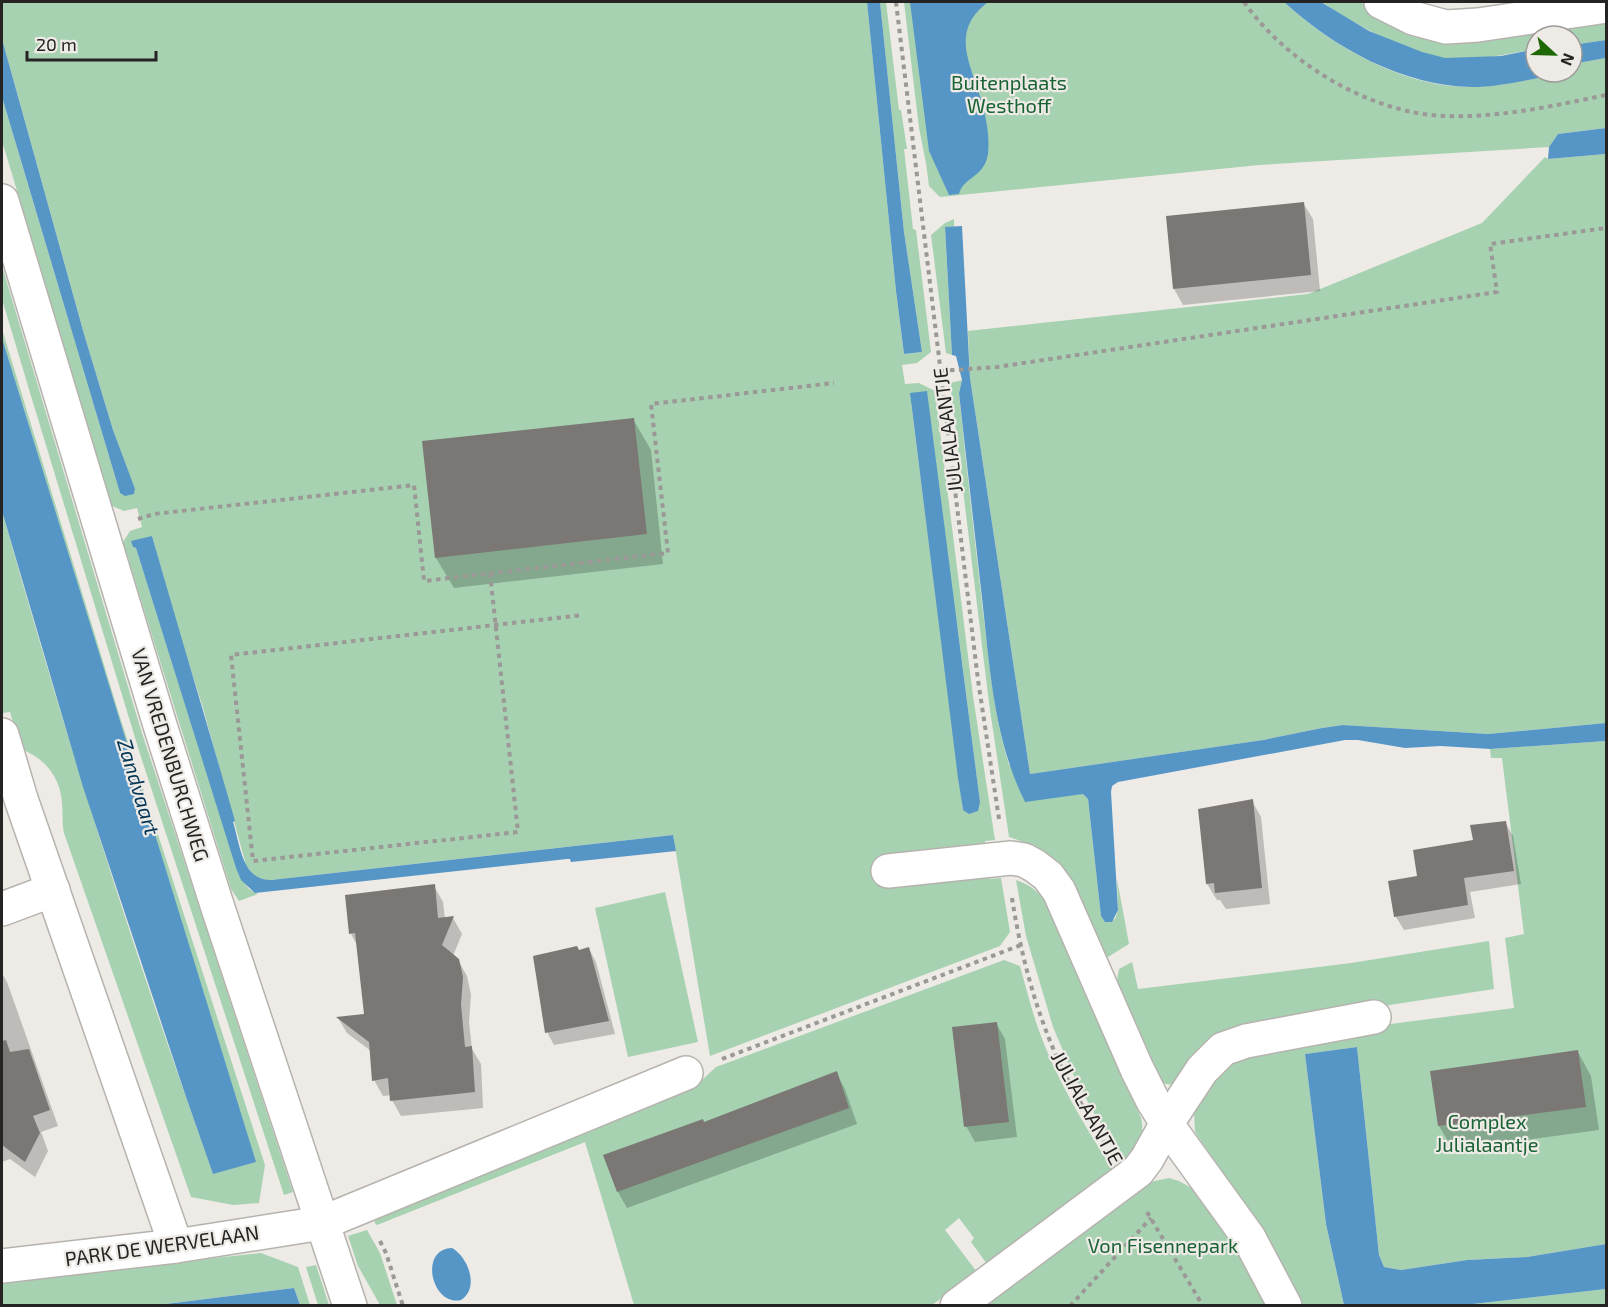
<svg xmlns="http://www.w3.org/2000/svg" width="1608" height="1307" font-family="'Exo 2',sans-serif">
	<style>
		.green { fill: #a6d2b1; fill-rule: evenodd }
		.water { fill: #5696c7 }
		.shadow { fill: #0003 }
		.building { fill: #7b7774 }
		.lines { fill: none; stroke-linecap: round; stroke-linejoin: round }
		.minor-casing { stroke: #b6b3ae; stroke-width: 36 }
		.path { stroke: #9b9895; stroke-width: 4; stroke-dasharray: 4.5 4.5; stroke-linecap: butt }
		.minor { stroke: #fff; stroke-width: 33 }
		.labels { text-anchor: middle; stroke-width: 4.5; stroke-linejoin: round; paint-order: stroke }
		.park-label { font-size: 20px; fill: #186234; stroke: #eeeae6 }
		.street-label { font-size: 20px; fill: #262423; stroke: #eeeae6 }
		.water-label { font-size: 21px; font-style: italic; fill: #003455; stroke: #eeeae6 }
	</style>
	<rect width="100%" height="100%" fill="#eeeae6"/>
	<g class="green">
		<path d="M 2,2 L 867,2 L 896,291 L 904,354 L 922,352 L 904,232 L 880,2 L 886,2 L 899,110 L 901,110 L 907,149 L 904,149 L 913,229 L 916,230 L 931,352 L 917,363 L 902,365 L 905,384 L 919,383 L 935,391 L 973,696 L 995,840 L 985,841 L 989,879 L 1001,878 L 1010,932 L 1000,946 L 710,1056 L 673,835 L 271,880 C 258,880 253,876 246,865 L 203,708 L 173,613 L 152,536 L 133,547 L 136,548 L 239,875 L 249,889 L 258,894 L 239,901 L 231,889 L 123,542 L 130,531 L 142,527 L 137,508 L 124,511 L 112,506 L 2,141 L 2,97 L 120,493 L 135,492 L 113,430 L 84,334 L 2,39 ZM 911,402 L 958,631 L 980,802 L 963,810 Z"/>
		<path d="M 904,2 L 1284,2 C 1332,47 1407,89 1475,87 C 1498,86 1521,81 1544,77 L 1543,72 L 1572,72 L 1572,64 L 1606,58 L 1606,128 L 1558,134 L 1549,147 L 1259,165 L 940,197 L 929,186 L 926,163 L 919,128 Z"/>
		<path d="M 1322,2 L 1361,2 L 1371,8 L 1466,41 L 1492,40 L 1606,22 L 1606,40 L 1572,45 L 1572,36 L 1536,36 L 1536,49 C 1509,54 1481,60 1453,59 C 1414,57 1353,24 1322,2 Z"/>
		<path d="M 1606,154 L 1606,723 L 1488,734 L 1343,725 L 1322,728 L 1263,740 L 1030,774 L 970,378 L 968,331 L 1308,294 L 1482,223 L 1545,157 L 1548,159 Z"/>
		<path d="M 954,219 L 954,227 L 945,228 L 952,355 L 946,353 L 931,235 L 945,223 Z"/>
		<path d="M 2,266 L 141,730 L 293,1192 L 284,1195 L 140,754 L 31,396 L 2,299 Z"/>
		<path d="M 2,329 L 119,714 L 265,1165 L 259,1203 L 233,1205 L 191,1197 L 64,833 C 62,824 63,814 62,804 C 61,778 45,758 21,749 L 10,712 L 2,713 L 2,511 C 65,734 134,955 213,1173 L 255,1162 L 2,338 Z"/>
		<path d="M 962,380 L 959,393 C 966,463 974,533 982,603 C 989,657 993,713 1009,765 L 1073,794 L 1083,794 L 1088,799 L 1101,916 L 1105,922 L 1115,919 L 1118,910 L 1117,879 L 1129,944 L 1108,957 L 1104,954 C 1083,901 1068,855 1009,837 L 989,703 L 950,383 Z"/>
		<path d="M 1606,741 L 1606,1244 L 1527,1257 L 1467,1260 L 1401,1270 L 1384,1267 L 1379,1255 L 1357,1047 L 1305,1054 L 1326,1224 L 1344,1305 L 1302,1305 L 1274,1248 L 1195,1132 L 1194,1111 L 1205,1086 L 1233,1060 L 1375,1026 L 1514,1008 L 1505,938 L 1524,934 L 1502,758 L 1491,758 L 1490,749 Z"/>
		<path d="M 1016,880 C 1034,886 1043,896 1052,912 L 1141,1118 C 1146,1134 1136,1151 1123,1161 L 1092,1110 L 1072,1072 L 1053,1027 L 1026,936 Z"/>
		<path d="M 665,892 L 698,1042 L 628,1057 L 595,908 Z"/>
		<path d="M 1489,941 L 1494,989 L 1233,1029 C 1224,1032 1215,1034 1208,1041 C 1194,1052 1188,1072 1176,1082 C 1172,1085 1168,1085 1163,1083 L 1161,1080 L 1117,980 L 1119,969 L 1132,962 L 1138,989 L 1351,963 Z"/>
		<path d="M 1004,960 L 1020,966 C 1026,987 1031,1008 1038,1028 C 1056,1079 1084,1125 1113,1170 L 987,1264 L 971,1242 L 974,1238 L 959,1218 L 945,1230 L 977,1272 L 932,1305 L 634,1305 L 585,1142 L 377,1225 L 374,1222 L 394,1203 L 702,1080 L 716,1067 Z"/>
		<path d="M 1169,1178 L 1179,1181 L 1195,1190 L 1239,1248 L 1266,1305 L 985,1306 L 1140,1189 L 1150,1182 Z"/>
		<path d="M 367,1230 L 380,1253 L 397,1305 L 380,1305 L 358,1266 L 348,1236 Z"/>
		<path d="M 261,1253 L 298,1267 L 310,1305 L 300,1305 L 294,1288 L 158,1305 L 2,1305 L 2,1281 Z"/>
		<path d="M 316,1265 L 329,1305 L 318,1305 L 306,1267 Z"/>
		<path d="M 1606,1289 L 1606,1305 L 1464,1305 Z"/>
	</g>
	<g class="water">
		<path d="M 867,2 L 880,2 L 904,232 L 922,352 L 904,354 L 896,291 Z"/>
		<path d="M 910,2 L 988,2 C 950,31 970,62 981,99 C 986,116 990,137 988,154 C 984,178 963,177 959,194 L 949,195 L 929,151 Z"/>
		<path d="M 1284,2 L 1321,2 L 1369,31 L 1422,52 L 1445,58 L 1501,56 L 1536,49 L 1536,72 L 1543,72 L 1545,77 C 1521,81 1496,87 1472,87 C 1403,86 1334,48 1284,2 Z"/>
		<path d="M 2,39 L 84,334 L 113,430 L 135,489 L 134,494 L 125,496 L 120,493 L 2,97 Z"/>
		<path d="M 1606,40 L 1606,58 L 1572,64 L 1572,45 Z"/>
		<path d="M 1606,128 L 1606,154 L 1548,159 L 1549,147 L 1558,134 Z"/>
		<path d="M 962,226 L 970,378 L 1030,774 L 1263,740 L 1322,728 L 1343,725 L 1488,734 L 1606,723 L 1606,741 L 1490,749 L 1441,746 L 1405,748 L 1358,740 L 1345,740 L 1118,782 L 1112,786 L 1111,792 L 1118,910 L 1112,922 L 1105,922 L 1101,916 L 1088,799 L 1083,794 L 1025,802 C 995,742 990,672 983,607 C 975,536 967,465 959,393 L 962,380 L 956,356 L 952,355 L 945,227 Z"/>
		<path d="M 2,338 L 256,1162 L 213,1174 L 186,1097 L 83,787 L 2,511 Z"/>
		<path d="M 927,391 L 980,802 L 978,811 L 969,814 L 963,810 L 958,778 L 910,393 Z"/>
		<path d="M 152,536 C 179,631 208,726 235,821 L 233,822 C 240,844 242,881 271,880 L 673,835 L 676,851 L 571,862 L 570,859 L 567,859 L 255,893 L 241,880 L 236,868 L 136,548 L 133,547 L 131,541 Z"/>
		<path d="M 1357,1047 L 1379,1255 L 1384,1267 L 1401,1270 L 1467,1260 L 1527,1257 L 1606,1244 L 1606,1289 L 1464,1305 L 1344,1305 L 1326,1224 L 1305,1054 Z"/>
		<path d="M 452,1248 C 468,1257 480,1288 461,1300 C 432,1307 418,1249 452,1248 Z"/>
		<path d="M 294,1288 L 300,1305 L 158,1305 Z"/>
	</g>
	<g class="shadow">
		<path d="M 1303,203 L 1313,219 L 1320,291 L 1183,305 L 1174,289 Z"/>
		<path d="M 633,419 L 651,450 L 663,564 L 454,588 L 436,558 Z"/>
		<path d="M 1252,801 L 1261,817 L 1270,904 L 1226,909 L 1220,900 L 1217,900 L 1207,884 L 1200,810 Z"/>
		<path d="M 1505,822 L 1513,836 L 1521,884 L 1470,892 L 1475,918 L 1404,930 L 1396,917 L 1390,882 L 1419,877 Z"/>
		<path d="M 434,886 L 443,902 L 445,919 L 453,918 L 462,934 L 453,956 L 458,960 L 467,976 L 471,995 L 469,1022 L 472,1049 L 481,1064 L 483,1108 L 401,1116 L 392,1100 L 391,1095 L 383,1096 L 374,1080 L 371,1051 L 347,1033 L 338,1018 L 365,1016 L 358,947 L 351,934 Z"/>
		<path d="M 589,949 L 596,962 L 615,1034 L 554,1045 L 547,1032 L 579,952 Z"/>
		<path d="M 2,973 L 7,982 L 58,1126 L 41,1132 L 48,1151 L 35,1177 L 10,1159 L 2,1162 Z"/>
		<path d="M 996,1023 L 1005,1039 L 1017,1137 L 975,1142 L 966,1126 Z"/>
		<path d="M 1578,1052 L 1591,1076 L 1599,1130 L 1453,1150 L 1439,1126 L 1432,1072 Z"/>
		<path d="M 836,1073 L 845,1089 L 857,1124 L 627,1208 L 618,1192 L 605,1156 L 704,1124 Z"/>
	</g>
	<g class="building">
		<path d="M 1304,202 L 1311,275 L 1173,289 L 1166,216 Z"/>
		<path d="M 634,418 L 647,534 L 435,558 L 422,441 Z"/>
		<path d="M 1253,799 L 1262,888 L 1215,893 L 1214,883 L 1206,884 L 1198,809 Z"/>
		<path d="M 1506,821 L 1514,871 L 1464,878 L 1468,905 L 1394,917 L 1388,881 L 1417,876 L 1413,850 L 1473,840 L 1470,825 Z"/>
		<path d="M 435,884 L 438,918 L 454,916 L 442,945 L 459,959 L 463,977 L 461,1005 L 465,1047 L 472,1046 L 475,1092 L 390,1101 L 388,1078 L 372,1081 L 369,1042 L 336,1017 L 364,1014 L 355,933 L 349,934 L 345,895 Z"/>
		<path d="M 577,946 L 579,950 L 589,947 L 609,1021 L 545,1033 L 533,956 Z"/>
		<path d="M 997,1022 L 1009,1122 L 964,1127 L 952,1027 Z"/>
		<path d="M 6,1040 L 10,1052 L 29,1049 L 50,1110 L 33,1116 L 40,1133 L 25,1162 L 2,1145 L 2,1041 Z"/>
		<path d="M 1578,1050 L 1586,1107 L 1438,1126 L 1430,1071 Z"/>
		<path d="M 837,1071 L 849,1108 L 617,1192 L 603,1155 L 703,1119 L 704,1122 Z"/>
	</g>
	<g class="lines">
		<defs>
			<g id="minor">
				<path d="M 1381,2 L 1413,18 L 1446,27 L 1478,25 L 1606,6"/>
				<path d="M 2,201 L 159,722 L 217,905 L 350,1306"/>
				<path d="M 2,735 L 21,799 L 176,1246"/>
				<path d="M 888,871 L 1011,858 L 1024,860 L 1035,866 L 1048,876 L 1059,891 L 1137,1069 L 1153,1101 L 1173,1133 L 1249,1238 L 1285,1306"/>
				<path d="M 2,909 L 53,890"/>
				<path d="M 2,1266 L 176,1246 L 322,1223 L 686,1073"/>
				<path d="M 957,1306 L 1138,1171 L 1147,1159 L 1167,1123 L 1202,1070 L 1223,1049 L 1246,1041 L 1374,1017"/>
			</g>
		</defs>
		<use href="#minor" class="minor-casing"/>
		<g class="path">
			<path d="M 896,2 L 978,680 L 999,819"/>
			<path d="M 1244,2 C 1286,62 1369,113 1444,116 C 1499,118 1553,106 1606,95"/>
			<path d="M 941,371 L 997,367 L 1497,292 L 1490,244 L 1606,228"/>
			<path d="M 138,519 L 154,514 L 414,485 L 424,581 L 668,553 L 651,404 L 834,383"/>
			<path d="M 490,573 L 518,832 L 253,861 L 231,655 L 583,615"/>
			<path d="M 1012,898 C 1021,956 1037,1017 1063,1070 C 1076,1096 1092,1122 1107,1147"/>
			<path d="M 722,1059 L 1021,945"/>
			<path d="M 1147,1212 L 1203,1306"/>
			<path d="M 380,1241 L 386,1253 L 403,1306"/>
			<path d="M 1070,1306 L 1151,1218"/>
		</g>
		<use href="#minor" class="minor"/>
	</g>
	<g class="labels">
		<g class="park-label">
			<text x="1009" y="90">Buitenplaats<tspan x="1009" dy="23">Westhoff</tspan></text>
			<text x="1487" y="1129">Complex<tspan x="1487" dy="23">Julialaantje</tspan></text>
			<text x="1163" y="1253">Von Fisennepark</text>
		</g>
		<g class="street-label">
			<text transform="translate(948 430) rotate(-97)" y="7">JULIALAANTJE</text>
			<text transform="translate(170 755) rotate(73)" y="7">VAN VREDENBURCHWEG</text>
			<text transform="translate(1087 1108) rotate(61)" y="7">JULIALAANTJE</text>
			<text transform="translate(162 1246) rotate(-8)" y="7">PARK DE WERVELAAN</text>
		</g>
		<g class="water-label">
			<text transform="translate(138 787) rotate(73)" y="7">Zandvaart</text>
		</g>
	</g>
	<rect width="1608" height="1307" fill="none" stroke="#262423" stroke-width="6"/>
	<g transform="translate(1554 54) rotate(112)"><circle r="28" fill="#eeeae6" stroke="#9e9b98" stroke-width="1.5"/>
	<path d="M0-4.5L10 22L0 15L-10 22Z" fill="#1e6906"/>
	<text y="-9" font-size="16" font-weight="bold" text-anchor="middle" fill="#262423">N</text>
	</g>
	<path d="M27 51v9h129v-9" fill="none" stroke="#262423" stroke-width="3"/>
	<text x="36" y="51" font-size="18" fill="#262423" stroke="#eeeae6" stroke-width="4.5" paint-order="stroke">20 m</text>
</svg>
